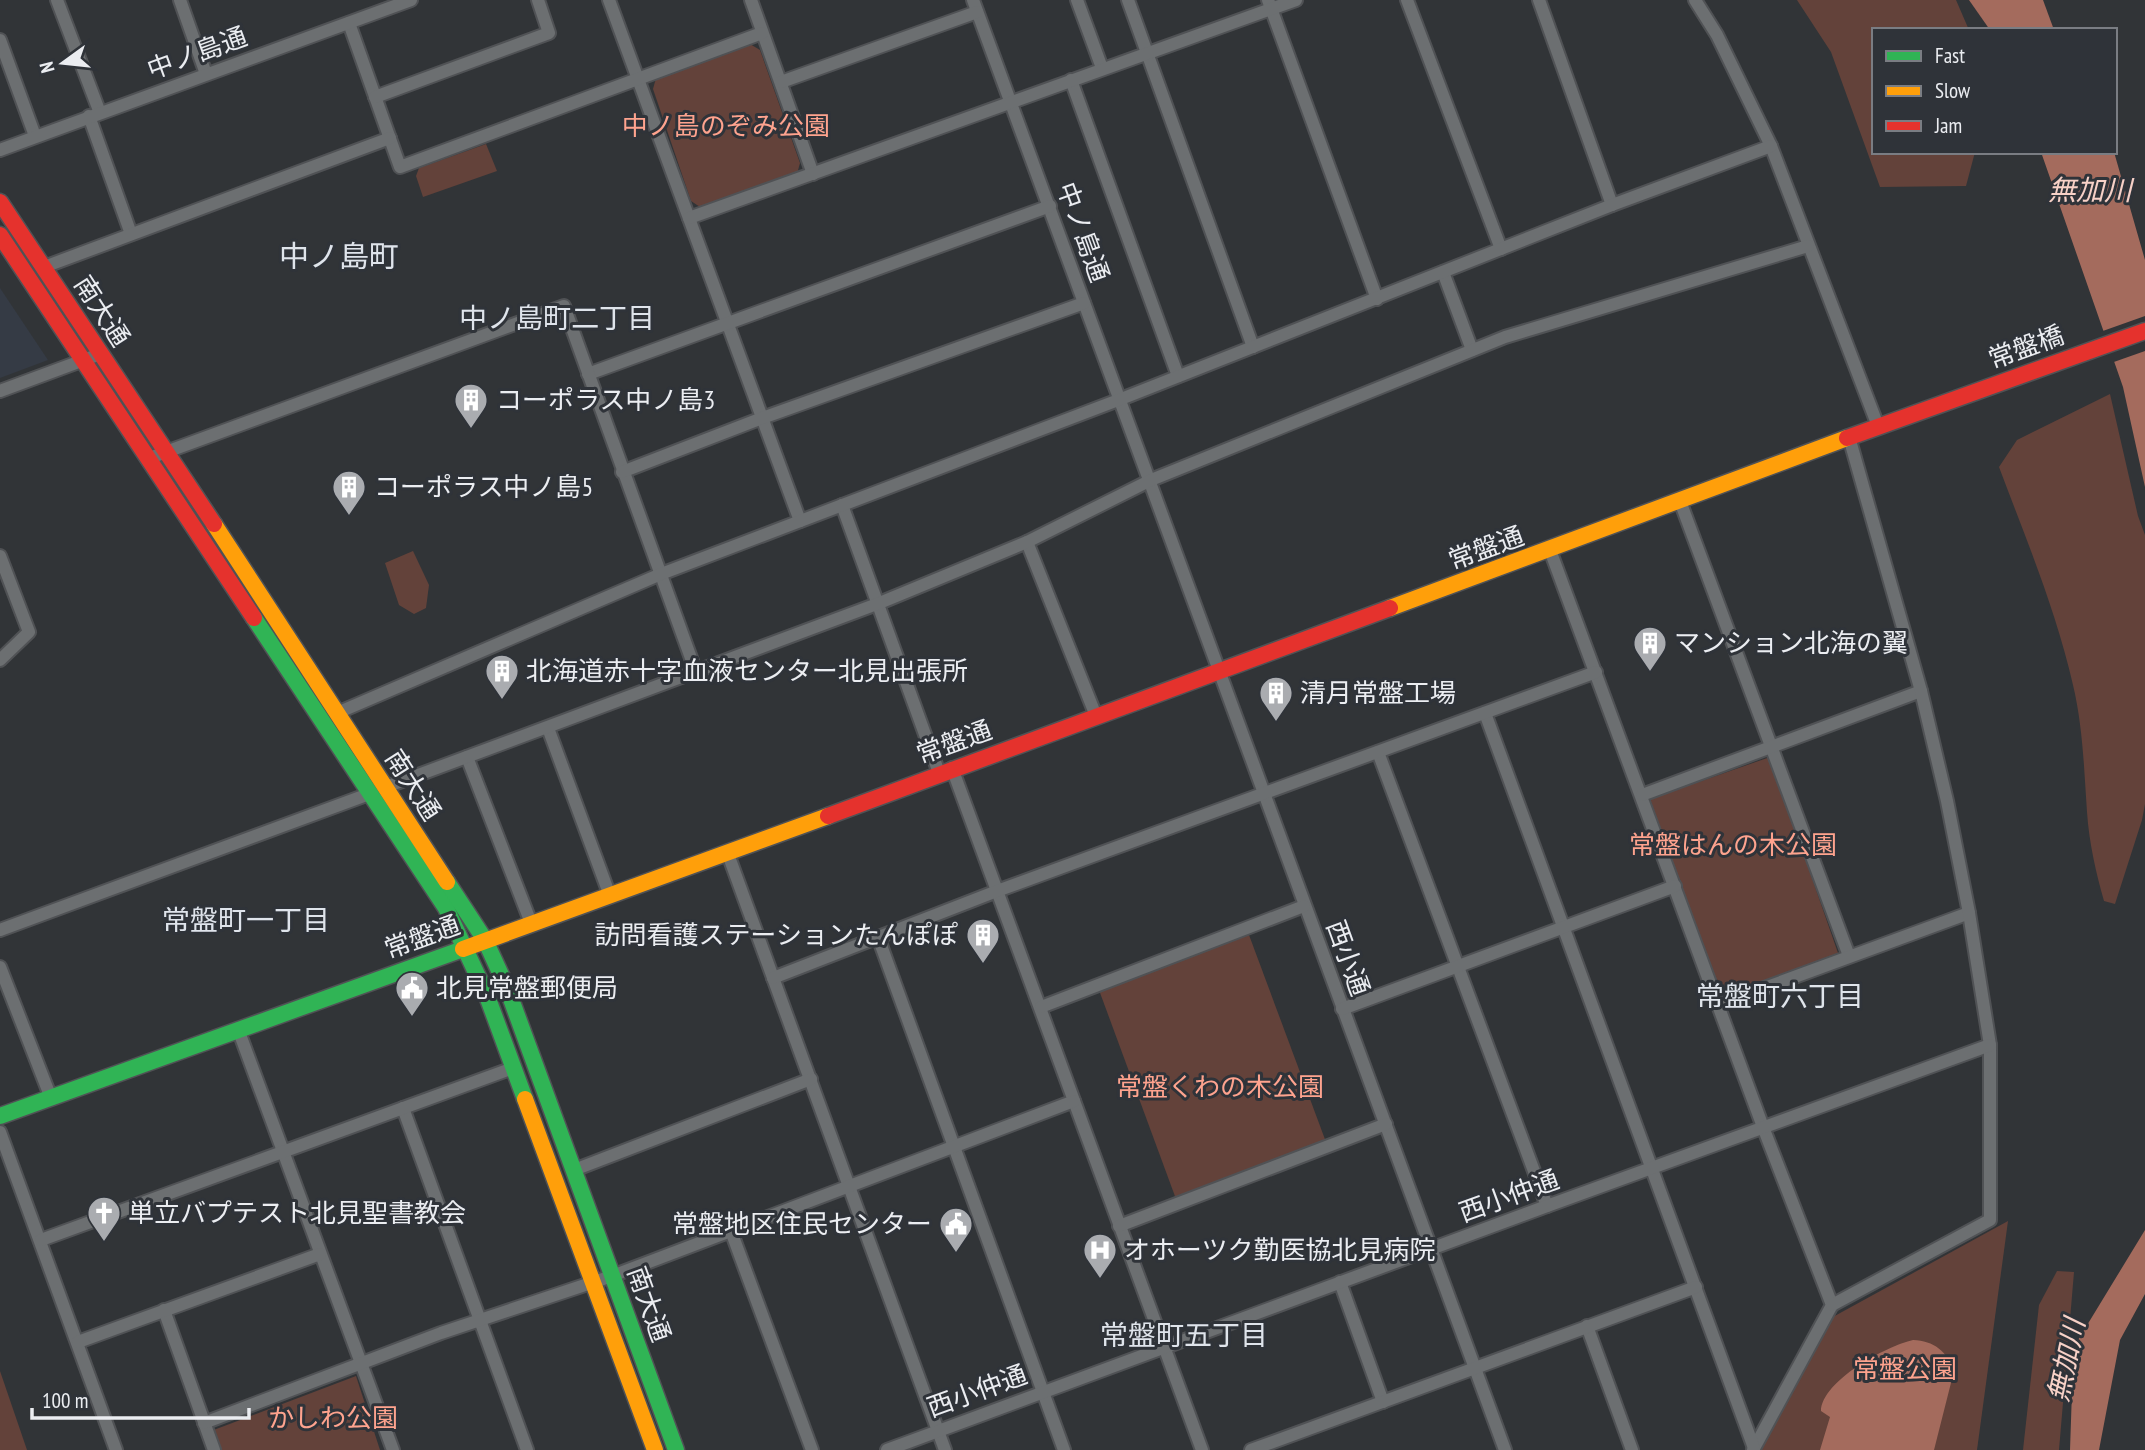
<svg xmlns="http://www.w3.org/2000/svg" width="2145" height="1450" font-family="'PT Sans Narrow','Noto Sans JP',sans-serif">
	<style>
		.built { fill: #353b45 }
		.green { fill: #63423a }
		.water { fill: #a46b5d }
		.pier { fill: #313437 }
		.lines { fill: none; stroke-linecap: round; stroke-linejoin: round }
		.street-casing { stroke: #505255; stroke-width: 16 }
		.fast-casing { stroke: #505255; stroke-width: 19 }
		.slow-casing { stroke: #505255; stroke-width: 19 }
		.jam-casing { stroke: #505255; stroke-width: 19 }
		.street { stroke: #6c6f71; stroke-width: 12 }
		.fast { stroke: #30b455; stroke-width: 16 }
		.slow { stroke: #ff9f0a; stroke-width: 16 }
		.jam { stroke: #e5322d; stroke-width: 16 }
		.labels { text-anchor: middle; stroke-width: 6; stroke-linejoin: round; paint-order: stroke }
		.street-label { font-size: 26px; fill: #ebedf1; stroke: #2f3339 }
		.park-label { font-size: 26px; fill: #fea38e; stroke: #2f3339 }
		.poi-label { font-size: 26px; fill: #ebedf1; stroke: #2f3339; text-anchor: start }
		.water-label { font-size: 28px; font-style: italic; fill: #f7d1c7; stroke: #2f3339 }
		.neighbourhood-label { font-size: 28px; fill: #dfe4eb; stroke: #2f3339 }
		.quarter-label { font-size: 30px; fill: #dfe4eb; stroke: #2f3339 }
	</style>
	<rect width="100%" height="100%" fill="#313437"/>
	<path class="built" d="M 0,288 L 48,360 L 0,378 Z"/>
	<g class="green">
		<path d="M 1797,0 L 1956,0 L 1969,30 L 1874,30 L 1874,152 L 1975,152 L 1966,186 L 1880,187 L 1831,52 Z"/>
		<path d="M 750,44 L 760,50 L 800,163 L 797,174 L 700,207 L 691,201 L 653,89 L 656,78 Z"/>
		<path d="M 486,144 L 497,171 L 423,197 L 416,176 L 419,168 Z"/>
		<path d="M 2110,394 L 2138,516 L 2145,535 L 2145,804 L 2142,820 L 2115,904 L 2104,901 C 2096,873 2089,842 2087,812 C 2084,769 2083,727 2073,685 C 2056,610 2026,539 1999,467 L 2017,440 Z"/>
		<path d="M 413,551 L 429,585 L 426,608 L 414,614 L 399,605 L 385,563 Z"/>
		<path d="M 1770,757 L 1838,953 L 1722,998 L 1650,799 Z"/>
		<path d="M 1249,935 L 1326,1142 L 1176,1199 L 1099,990 Z"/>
		<path d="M 2008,1221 L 1977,1450 L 1760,1450 L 1831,1318 Z"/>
		<path d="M 2057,1271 L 2074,1272 L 2059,1450 L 2023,1450 L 2039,1305 Z"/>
		<path d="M 0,1371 L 27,1450 L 0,1450 Z"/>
		<path d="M 356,1376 L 380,1450 L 218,1450 L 211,1431 Z"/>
	</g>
	<g class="water">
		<path d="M 1969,0 L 2043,0 L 2054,30 L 1990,30 Z"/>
		<path d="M 2041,152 L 2114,152 L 2145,260 L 2145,487 L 2123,387 Z"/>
		<path d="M 2145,1230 L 2145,1294 L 2120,1340 L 2099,1450 L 2070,1450 L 2072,1391 L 2078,1340 Z"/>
		<path d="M 1913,1340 C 1934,1341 1947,1351 1954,1371 L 1934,1450 L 1820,1450 L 1830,1417 L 1821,1411 C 1822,1381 1886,1346 1913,1340 Z"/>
	</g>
	<path class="pier" d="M 2145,316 L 2145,351 L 2111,363 L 2100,332 Z"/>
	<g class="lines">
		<defs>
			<g id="street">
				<path d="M 57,0 L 100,113"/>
				<path d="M 180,0 L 206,74"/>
				<path d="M 609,0 L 800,521"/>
				<path d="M 751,0 L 813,174"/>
				<path d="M 973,0 L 1505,1450"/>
				<path d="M 1077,0 L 1102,68"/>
				<path d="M 1128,0 L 1253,347"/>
				<path d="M 1268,0 L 1377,299"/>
				<path d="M 1407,0 L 1501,249"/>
				<path d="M 1539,0 L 1612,205"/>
				<path d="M 1695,0 L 1717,35 L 1771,146 L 1878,426"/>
				<path d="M 349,23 L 400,167 L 762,33"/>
				<path d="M 0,40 L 35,136"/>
				<path d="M 1071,80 L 1178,376"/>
				<path d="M 781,82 L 977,12"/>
				<path d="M 375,97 L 549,33 L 538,0"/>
				<path d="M 89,116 L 131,234"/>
				<path d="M 0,150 L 411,0"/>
				<path d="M 689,218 L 1296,0"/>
				<path d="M 44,267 L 390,138"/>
				<path d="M 1443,272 L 1472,350"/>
				<path d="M 588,374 L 1050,206"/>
				<path d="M 0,391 L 100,354"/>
				<path d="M 147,459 L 564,306 L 696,672"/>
				<path d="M 622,472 L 762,418 L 1084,303"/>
				<path d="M 1680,501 L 1849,956"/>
				<path d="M 842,505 L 939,773"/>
				<path d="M 1027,542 L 1096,716"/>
				<path d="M 1550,550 L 1763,1127 L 1832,1305 L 1753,1450"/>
				<path d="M 0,556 L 29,632 L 0,660"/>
				<path d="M 337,713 L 661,574 L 1121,399 L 1612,205 L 1771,146"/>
				<path d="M 1485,713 L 1754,1448"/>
				<path d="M 548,728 L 610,896"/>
				<path d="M 1378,752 L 1547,1206"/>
				<path d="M 467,757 L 531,923"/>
				<path d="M 952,768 L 1202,1450"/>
				<path d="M 386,787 L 877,604 L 1027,542 L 1151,480 L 1505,337 L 1808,246"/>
				<path d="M 1642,795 L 1921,691"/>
				<path d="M 728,854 L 945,1450"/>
				<path d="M 0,930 L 369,794"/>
				<path d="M 878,937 L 1064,1450"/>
				<path d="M 0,967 L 51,1098"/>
				<path d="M 773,978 L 997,891 L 1596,672"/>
				<path d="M 1718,1005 L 1969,913"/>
				<path d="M 1041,1007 L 1304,906"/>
				<path d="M 1342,1009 L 1675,886"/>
				<path d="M 238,1029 L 393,1450"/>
				<path d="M 403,1108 L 527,1450"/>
				<path d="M 0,1132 L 116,1450"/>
				<path d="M 574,1170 L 811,1079"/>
				<path d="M 1119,1226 L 1386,1124"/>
				<path d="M 731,1231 L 812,1450"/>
				<path d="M 41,1240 L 513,1068"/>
				<path d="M 1340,1282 L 1383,1402"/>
				<path d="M 1832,1305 L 1990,1220 L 1990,1045 L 1969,913 L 1947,801 L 1921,691 L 1849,437"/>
				<path d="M 164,1310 L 214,1450"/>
				<path d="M 1587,1326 L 1632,1450"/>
				<path d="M 78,1342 L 320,1254"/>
				<path d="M 204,1423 L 441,1333 L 612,1276 L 1074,1101"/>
				<path d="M 887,1450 L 1547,1206 L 1990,1045"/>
				<path d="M 1251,1450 L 1696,1287"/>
			</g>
			<g id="fast">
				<path d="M 254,618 L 446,908 L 487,996 L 525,1099"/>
				<path d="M 447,882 L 485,940 L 507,988 L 676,1450"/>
				<path d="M 0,1116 L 463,949"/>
			</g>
			<g id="slow">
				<path d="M 214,524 L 447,882"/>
				<path d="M 1390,608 L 1847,438"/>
				<path d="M 463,949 L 828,816"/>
				<path d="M 525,1099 L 655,1450"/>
			</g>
			<g id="jam">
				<path d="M 0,202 L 214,524"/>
				<path d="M 0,235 L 254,618"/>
				<path d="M 1847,438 L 2145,331"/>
				<path d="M 828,816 L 1390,608"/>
			</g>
		</defs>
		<use href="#street" class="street-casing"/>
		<use href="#fast" class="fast-casing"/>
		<use href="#slow" class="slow-casing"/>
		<use href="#jam" class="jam-casing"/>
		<use href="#street" class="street"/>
		<use href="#fast" class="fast"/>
		<use href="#slow" class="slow"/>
		<use href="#jam" class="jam"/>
	</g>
	<defs>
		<symbol id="building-pin" viewBox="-11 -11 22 30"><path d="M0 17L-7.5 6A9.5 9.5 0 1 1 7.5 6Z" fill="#aaacb0" stroke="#2f3339"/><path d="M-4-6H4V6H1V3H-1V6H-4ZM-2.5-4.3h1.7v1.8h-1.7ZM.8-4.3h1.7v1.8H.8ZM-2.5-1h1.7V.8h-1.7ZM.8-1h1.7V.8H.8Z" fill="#fff"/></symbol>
		<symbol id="civic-pin" viewBox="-11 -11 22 30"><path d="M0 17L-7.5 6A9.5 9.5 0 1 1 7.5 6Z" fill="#aaacb0" stroke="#2f3339"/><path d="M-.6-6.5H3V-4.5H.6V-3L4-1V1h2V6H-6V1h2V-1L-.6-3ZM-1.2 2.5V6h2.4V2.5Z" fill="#fff"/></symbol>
		<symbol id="church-pin" viewBox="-11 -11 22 30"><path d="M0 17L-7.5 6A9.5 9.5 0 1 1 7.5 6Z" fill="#aaacb0" stroke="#2f3339"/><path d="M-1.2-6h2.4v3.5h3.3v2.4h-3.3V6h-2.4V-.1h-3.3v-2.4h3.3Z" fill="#fff"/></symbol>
		<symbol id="hospital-pin" viewBox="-11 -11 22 30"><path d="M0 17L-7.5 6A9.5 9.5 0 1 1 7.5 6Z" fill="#aaacb0" stroke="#2f3339"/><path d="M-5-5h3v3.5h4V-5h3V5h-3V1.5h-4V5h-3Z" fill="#fff"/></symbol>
	</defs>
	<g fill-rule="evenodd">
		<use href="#building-pin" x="452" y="381" width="38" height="52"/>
		<use href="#building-pin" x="330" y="468" width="38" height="52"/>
		<use href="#building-pin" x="1631" y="624" width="38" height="52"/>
		<use href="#building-pin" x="483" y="652" width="38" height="52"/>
		<use href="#building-pin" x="1257" y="674" width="38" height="52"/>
		<use href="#building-pin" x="964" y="916" width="38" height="52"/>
		<use href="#civic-pin" x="393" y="969" width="38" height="52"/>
		<use href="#church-pin" x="85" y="1194" width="38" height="52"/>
		<use href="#civic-pin" x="937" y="1205" width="38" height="52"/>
		<use href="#hospital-pin" x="1081" y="1231" width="38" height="52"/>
	</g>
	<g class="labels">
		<g class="street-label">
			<text transform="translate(197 53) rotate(-20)" y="9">中ノ島通</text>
			<text transform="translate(1083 232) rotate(70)" y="9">中ノ島通</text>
			<text transform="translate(102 311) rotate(57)" y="9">南大通</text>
			<text transform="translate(2026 347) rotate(-20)" y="9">常盤橋</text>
			<text transform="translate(1486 548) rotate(-20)" y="9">常盤通</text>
			<text transform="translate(954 742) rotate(-20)" y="9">常盤通</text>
			<text transform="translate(413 785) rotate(57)" y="9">南大通</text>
			<text transform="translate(422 937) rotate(-20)" y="9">常盤通</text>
			<text transform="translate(1348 958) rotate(70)" y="9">西小通</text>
			<text transform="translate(1509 1196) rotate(-20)" y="9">西小仲通</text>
			<text transform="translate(649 1304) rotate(70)" y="9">南大通</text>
			<text transform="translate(977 1391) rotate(-20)" y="9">西小仲通</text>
		</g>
		<g class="park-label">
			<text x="726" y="135">中ノ島のぞみ公園</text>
			<text x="1733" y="854">常盤はんの木公園</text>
			<text x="1220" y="1096">常盤くわの木公園</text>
			<text x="1905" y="1378">常盤公園</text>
			<text x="333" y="1427">かしわ公園</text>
		</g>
		<g class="poi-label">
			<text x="496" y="409">コーポラス中ノ島3</text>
			<text x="374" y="496">コーポラス中ノ島5</text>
			<text x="1674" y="652">マンション北海の翼</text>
			<text x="526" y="680">北海道赤十字血液センター北見出張所</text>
			<text x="1300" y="702">清月常盤工場</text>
			<text x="958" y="944" text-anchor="end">訪問看護ステーションたんぽぽ</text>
			<text x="436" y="997">北見常盤郵便局</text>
			<text x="128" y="1222">単立バプテスト北見聖書教会</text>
			<text x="932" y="1233" text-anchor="end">常盤地区住民センター</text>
			<text x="1124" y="1259">オホーツク勤医協北見病院</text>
		</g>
		<g class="water-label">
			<text x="2090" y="200">無加川</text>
			<text transform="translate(2066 1360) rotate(-78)" y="10">無加川</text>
		</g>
		<g class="neighbourhood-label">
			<text x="557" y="328">中ノ島町二丁目</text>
			<text x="246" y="930">常盤町一丁目</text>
			<text x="1780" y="1006">常盤町六丁目</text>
			<text x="1184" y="1345">常盤町五丁目</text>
		</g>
		<g class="quarter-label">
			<text x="339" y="267">中ノ島町</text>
		</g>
	</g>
	<rect x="1872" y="28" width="245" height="126" fill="#2f3339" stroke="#7a7d83" stroke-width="2"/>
	<rect x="1886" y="51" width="35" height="10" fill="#30b455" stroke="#7a7d83" stroke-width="2"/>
	<text x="1935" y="63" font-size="21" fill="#ebedf1">Fast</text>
	<rect x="1886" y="86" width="35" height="10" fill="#ff9f0a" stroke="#7a7d83" stroke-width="2"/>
	<text x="1935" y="98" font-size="21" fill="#ebedf1">Slow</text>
	<rect x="1886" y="121" width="35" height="10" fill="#e5322d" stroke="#7a7d83" stroke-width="2"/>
	<text x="1935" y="133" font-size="21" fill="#ebedf1">Jam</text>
	<g transform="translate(63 63) rotate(255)" stroke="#2f3339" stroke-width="5" paint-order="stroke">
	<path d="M0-5L12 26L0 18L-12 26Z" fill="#ebedf1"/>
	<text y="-10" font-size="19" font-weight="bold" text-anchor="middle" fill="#ebedf1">N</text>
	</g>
	<path d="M32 1408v10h217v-10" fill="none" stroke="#ebedf1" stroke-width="3.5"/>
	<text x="42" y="1408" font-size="21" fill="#ebedf1" stroke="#2f3339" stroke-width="5" paint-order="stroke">100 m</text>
</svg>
